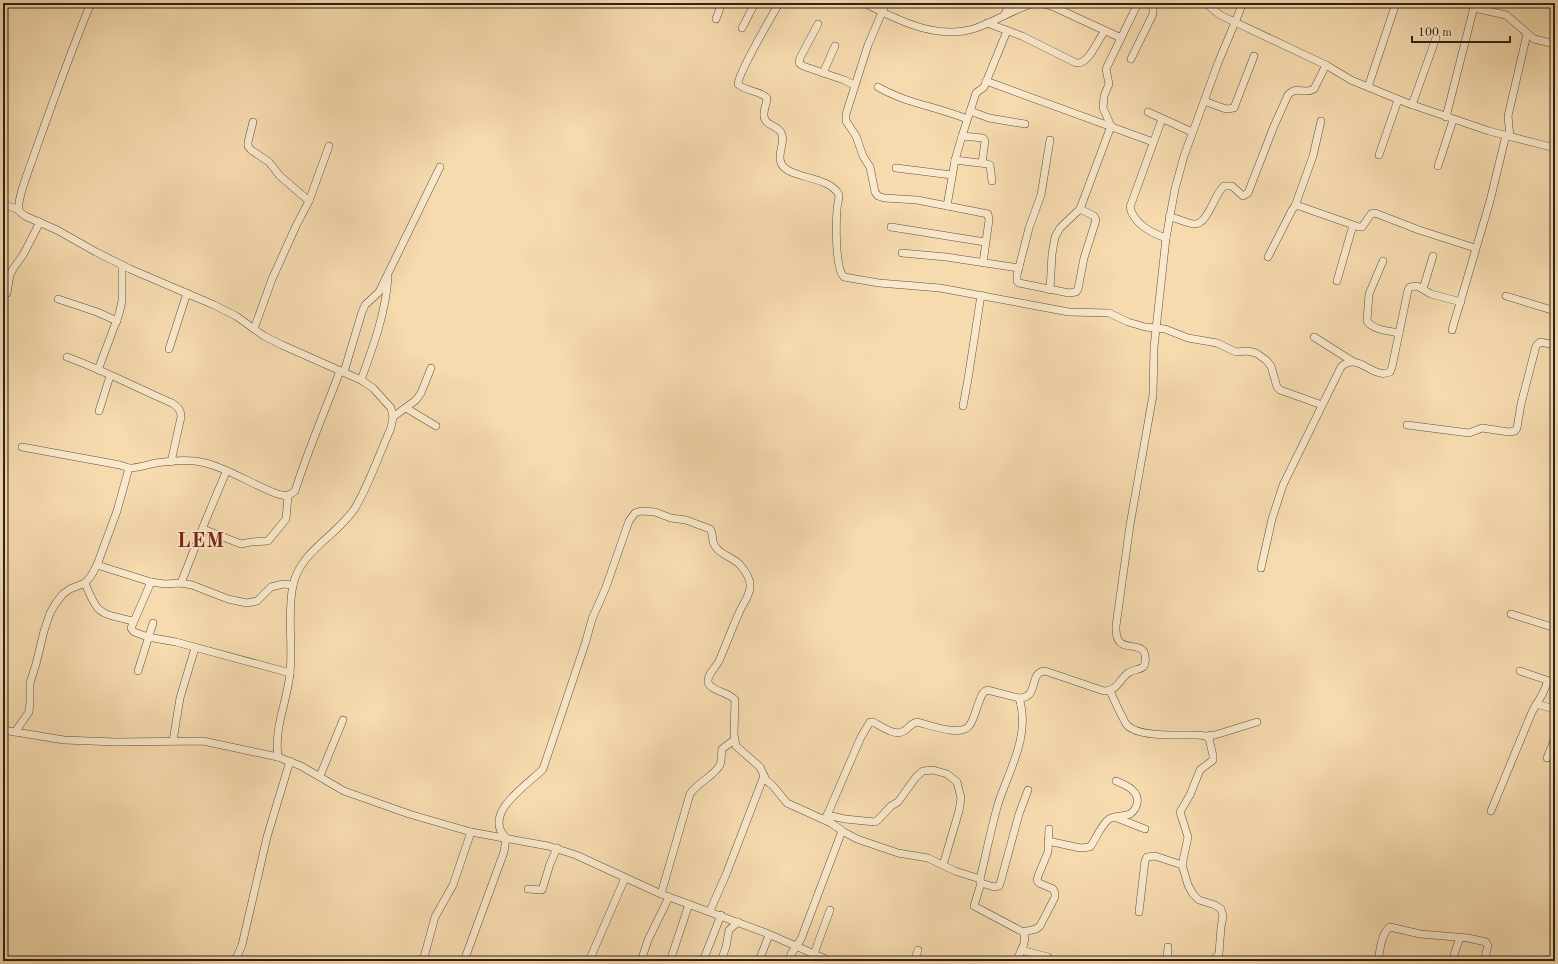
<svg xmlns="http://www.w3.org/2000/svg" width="1558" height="964" font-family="'Old Standard TT',serif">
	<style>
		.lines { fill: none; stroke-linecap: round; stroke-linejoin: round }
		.minor-casing { stroke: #5e503e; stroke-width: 8 }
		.minor { stroke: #f9e8cb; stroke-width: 7 }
		.labels { text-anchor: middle; stroke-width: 3.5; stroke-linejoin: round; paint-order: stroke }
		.district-label { font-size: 20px; font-weight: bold; letter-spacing: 1px; fill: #7a1f14; stroke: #f9e8cb }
	</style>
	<rect width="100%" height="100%" fill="#f6dbaf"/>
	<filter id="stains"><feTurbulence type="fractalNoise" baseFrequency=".005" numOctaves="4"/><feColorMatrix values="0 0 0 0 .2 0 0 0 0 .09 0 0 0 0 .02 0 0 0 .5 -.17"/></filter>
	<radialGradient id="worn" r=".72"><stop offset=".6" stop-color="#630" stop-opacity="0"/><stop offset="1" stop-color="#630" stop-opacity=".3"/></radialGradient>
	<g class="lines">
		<defs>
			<g id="minor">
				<path d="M 91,3 C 70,53 52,104 34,155 C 30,167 16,201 19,211 L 25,216 L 57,230 L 96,252 L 130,269 L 214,305 L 236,316 L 264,336 L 282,345 L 361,380 L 373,388 L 391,408 L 393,417 L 391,428 C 379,454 370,483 355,508 C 337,536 301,550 293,585 C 287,613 293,644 290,673 C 287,703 274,726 278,757"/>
				<path d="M 779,3 C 772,16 738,73 738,84 C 746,92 759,90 767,98 C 767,104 763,110 764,116 C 765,127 780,125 782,135 C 785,144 777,153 781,163 C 787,179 829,175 839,195 C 839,200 837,205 837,210 C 836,223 835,269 844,277 L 879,283 L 940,288 L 1069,312 L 1109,313 L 1128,322 L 1145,327 L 1165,329 L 1188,338 L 1217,343 L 1236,352 L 1247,351 L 1256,353 L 1266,360 L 1271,366 L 1277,387 L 1280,390 L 1322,405"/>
				<path d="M 864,3 C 897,20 938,41 976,28 C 996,21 1014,9 1035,3"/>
				<path d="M 886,3 L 868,45 L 846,114 L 846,121 L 856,136 L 863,156 L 870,167 L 875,192 L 878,196 L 884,198 L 917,200 L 988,214 L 989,220 L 983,263"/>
				<path d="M 1040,3 L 1054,7 L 1121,38"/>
				<path d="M 1205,3 L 1220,15 L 1326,65 L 1351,80 L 1407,103 L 1489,131 L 1555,148"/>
				<path d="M 1474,8 L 1506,15 L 1534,39 L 1555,44"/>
				<path d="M 1004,15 L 1011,3"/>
				<path d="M 716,19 L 722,3"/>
				<path d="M 987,23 L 1022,36 L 1076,63 C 1089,65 1097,40 1105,31"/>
				<path d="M 818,24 L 800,58 L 799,63 L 803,66 L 844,80 L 854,85"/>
				<path d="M 742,28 L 755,3"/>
				<path d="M 1131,59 L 1153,14 L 1153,6 L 1148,3"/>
				<path d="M 823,73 L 835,46"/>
				<path d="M 986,81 L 1153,142"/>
				<path d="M 878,87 C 905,103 938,107 967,119"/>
				<path d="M 1368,87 L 1396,3"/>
				<path d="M 1204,101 L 1226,109 L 1234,108 L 1254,56"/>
				<path d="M 1412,105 L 1436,38"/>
				<path d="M 970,111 L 989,118 L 1025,124"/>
				<path d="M 1148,112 L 1192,132"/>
				<path d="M 1446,117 L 1475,3"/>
				<path d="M 1162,119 L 1130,207 C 1133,223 1151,233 1166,238"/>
				<path d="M 253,122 L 248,142 L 248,146 L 251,150 L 269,162 L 280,176 L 309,201"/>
				<path d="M 962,136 L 983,138 L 985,141 L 982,163"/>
				<path d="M 1510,137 L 1508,116 L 1527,34"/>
				<path d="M 1050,140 L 1041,195 L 1029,228 L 1017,275 L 1017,281 L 1019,283 L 1069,293 L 1076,292 L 1078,289 L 1084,258 L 1096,220 L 1094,216 L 1080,209"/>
				<path d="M 1379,155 L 1398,100"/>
				<path d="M 955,160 L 988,164 L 990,165 L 992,181"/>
				<path d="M 1438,166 L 1453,120"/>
				<path d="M 896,168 L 952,175"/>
				<path d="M 3,205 L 18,209"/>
				<path d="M 947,206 L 955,160 L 962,136 L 976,93 L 984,87 L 1007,31"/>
				<path d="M 1295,206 L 1313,156 L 1321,121"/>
				<path d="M 1169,217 C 1178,218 1185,223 1194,224 C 1208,225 1214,194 1224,186 L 1232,186 L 1243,196 L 1248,193 L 1274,126 L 1288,95 C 1297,85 1304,95 1314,89 L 1326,65"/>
				<path d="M 891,227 L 985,242"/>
				<path d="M 902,253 L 946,257 L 1019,268"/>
				<path d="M 1268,257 L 1292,210 L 1295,206 L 1299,206 L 1359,227 L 1362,227 L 1371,214 L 1375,213 L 1419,230 L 1475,248"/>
				<path d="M 1383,261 L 1369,294 L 1367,321 C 1373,330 1389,331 1399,333"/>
				<path d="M 1337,281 L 1353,225"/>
				<path d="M 1423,289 L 1433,256"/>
				<path d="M 1050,290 L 1052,254 L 1055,237 L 1060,228 L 1080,209 L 1111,126 L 1103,108 L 1104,96 L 1109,84 L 1106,69 L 1138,3"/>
				<path d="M 7,293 L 10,275 L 13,269 L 23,255 L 40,222"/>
				<path d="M 1506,296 L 1555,311"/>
				<path d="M 58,299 L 97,312 L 117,321"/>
				<path d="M 254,329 L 272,279 L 296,226 L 309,201 L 329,146"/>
				<path d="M 1452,330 L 1490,201 L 1506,135"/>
				<path d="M 1314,337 L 1352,361"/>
				<path d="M 169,349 L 187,293"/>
				<path d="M 67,357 C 103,370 137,388 172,403 C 178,407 181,410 181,417 L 171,462"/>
				<path d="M 98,370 L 119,314 L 122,301 L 122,265"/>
				<path d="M 344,372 L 362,312 L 365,305 L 379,292 L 440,167"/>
				<path d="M 361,380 C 373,347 386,312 388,277"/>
				<path d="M 963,406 L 968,379 L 981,295"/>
				<path d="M 406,408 L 436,426"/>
				<path d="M 99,411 L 110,376"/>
				<path d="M 393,417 L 416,400 L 421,393 L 431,368"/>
				<path d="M 1407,425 L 1469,433 L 1482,428 L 1509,432 L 1515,431 L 1517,428 L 1521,404 L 1536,346 L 1540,342 L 1555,345"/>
				<path d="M 22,447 L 120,465 L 129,468"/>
				<path d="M 203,529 L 241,544 L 251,542 L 268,541 L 286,519 L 288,496"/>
				<path d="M 97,565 L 151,582"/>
				<path d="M 1261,568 L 1272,519 L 1283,485 L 1341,367 C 1358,351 1373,380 1390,372 L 1392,367 L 1408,290 L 1410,287 L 1417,286 L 1431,294 L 1461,302"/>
				<path d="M 85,583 C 98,616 100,613 133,621"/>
				<path d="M 181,583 L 205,522 L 226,472"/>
				<path d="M 1511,614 L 1555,628"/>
				<path d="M 138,671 L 153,623"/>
				<path d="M 1520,671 L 1555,683"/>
				<path d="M 290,673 L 176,642 L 148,637 L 134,632 L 131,628 L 151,582 L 165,584 L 181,583 L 192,585 L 228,599 L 247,603 L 257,601 L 271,587 L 283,584 L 293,585"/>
				<path d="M 1110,691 C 1113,697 1123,720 1127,725 C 1138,737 1175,735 1191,735 C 1197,735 1204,734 1209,738 L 1213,756 L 1213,760 L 1200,770 L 1190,795 L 1180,812 L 1188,837 L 1182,865 L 1188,885 L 1193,894 L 1199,900 L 1215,905 L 1221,909 L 1223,916 L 1221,927 L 1219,954 L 1212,961"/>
				<path d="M 1536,704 L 1555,709"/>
				<path d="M 3,730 L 64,740 L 116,742 L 203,741 L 278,757 L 301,766 L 344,791 L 409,814 L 471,832 L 548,846 L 576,855 L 661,894 L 766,933 L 830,961"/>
				<path d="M 15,732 L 29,712 L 30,703 L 30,683 L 36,664 L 44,631 L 50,613 L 56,603 L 63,594 L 70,589 L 85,583 L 91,576 L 97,565 L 117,511 L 129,468 C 138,468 146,465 156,463 C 168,461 183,460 195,461 C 221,464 251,484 275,493 C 283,496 288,497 295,491 C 308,450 325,411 340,371"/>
				<path d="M 1206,736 L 1215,735 L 1257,722"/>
				<path d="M 173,741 L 180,698 L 195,648"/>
				<path d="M 1547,758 L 1555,738"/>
				<path d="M 320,776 L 343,720"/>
				<path d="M 1491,811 L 1532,712 L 1543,693 L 1548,681"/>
				<path d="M 827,815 L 845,819 L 875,822 L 878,820 L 891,806 L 898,802 L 916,777 L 923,771 L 933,770 L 947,774 L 957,782 L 961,798 L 959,811 L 943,865"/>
				<path d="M 1117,818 L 1145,829"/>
				<path d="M 825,820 L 861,737 L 870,722 L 873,722 C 881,726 895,737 904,731 C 909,728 911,723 917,722 C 930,725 960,737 969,726 C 974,720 976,709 979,702 C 981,697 982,692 987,690 L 1019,698 C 1040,698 1028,672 1045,671 L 1104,691 C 1117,691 1119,680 1128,673 C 1132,670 1139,670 1143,667 C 1146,664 1146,656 1144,652 C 1137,640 1115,656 1116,626 L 1130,525 L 1153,395 L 1154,347 L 1158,311 L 1166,238 L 1175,189 L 1184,156 L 1218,63 L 1243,3"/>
				<path d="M 1048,841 L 1080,848 L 1090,847 C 1096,839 1101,825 1109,819 C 1116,815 1123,817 1130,814 C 1134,811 1136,808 1137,804 C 1140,791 1126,785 1116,781"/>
				<path d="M 980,879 C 986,854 991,829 998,804 C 1009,770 1031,735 1019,698"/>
				<path d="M 981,883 L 994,887 L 999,886 L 1000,884 L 1019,814 L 1028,790"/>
				<path d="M 528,889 L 542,890 L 550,864 L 557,848"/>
				<path d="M 661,894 L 690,794 C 698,782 713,777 720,765 C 722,760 721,754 722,749 L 734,740"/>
				<path d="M 710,911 L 727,872 L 764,776"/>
				<path d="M 1139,912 L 1145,861 L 1147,857 L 1155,856 L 1182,865"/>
				<path d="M 1023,932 L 1036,929 L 1040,926 L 1055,897 L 1055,893 L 1053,889 L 1039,883 L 1037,880 L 1038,876 L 1048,852 L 1049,829"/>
				<path d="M 1021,950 L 1048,957 L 1051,961"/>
				<path d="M 814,954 L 830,910"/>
				<path d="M 235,961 L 242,945 L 267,837 L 290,761"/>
				<path d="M 423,961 L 435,917 L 453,885 L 471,832"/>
				<path d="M 464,961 L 504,852 L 506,838 C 481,813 529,784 543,769 L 586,641 L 592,619 L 606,587 L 629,521 L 635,513 L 641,511 L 655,512 L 671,518 L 686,520 L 710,529 C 714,534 711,541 715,546 C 721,556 734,557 741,566 C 746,572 751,580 750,588 C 749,597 742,605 739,613 C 732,628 726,645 719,661 C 716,667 707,675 708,682 C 710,691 729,692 735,700 L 734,735 L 736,746 L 760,767 L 766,780 L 773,786 L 787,803 L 831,823 L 844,832 L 857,839 L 898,853 L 928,858 L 955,871 L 980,879 L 981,883 L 974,906 L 1023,932 C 1028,941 1020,953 1016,961"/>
				<path d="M 589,961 L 625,878"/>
				<path d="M 641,961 L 648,940 L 669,897"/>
				<path d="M 670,961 L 689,904"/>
				<path d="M 703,961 L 721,915"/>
				<path d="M 721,961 L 726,947 L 729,930 L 738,922"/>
				<path d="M 759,961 L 769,935"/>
				<path d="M 789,961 L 791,954 L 801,939 L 842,831"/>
				<path d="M 914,961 L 918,950"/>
				<path d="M 1167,961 L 1168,947"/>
				<path d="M 1378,961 C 1380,951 1381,933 1390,927 L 1420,934 L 1468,938 L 1486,942 L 1488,946 L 1484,961"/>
				<path d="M 1452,961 L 1460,937"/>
			</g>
		</defs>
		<use href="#minor" class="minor-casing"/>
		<use href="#minor" class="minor"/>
	</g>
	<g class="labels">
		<g class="district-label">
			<text x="201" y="547">LEM</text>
		</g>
	</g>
	<rect width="1558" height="964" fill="none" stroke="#f6dbaf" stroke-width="16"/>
	<rect x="4" y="4" width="1550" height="956" fill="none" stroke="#2c2218" stroke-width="2"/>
	<rect x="8" y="8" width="1542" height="948" fill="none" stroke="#2c2218"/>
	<path d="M1412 36v6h98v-6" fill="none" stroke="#2c2218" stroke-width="2"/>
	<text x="1418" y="36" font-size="12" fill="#2c2218" stroke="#f9e8cb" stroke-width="3" paint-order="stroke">100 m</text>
	<rect width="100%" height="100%" filter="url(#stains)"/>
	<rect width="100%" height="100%" fill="url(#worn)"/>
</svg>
